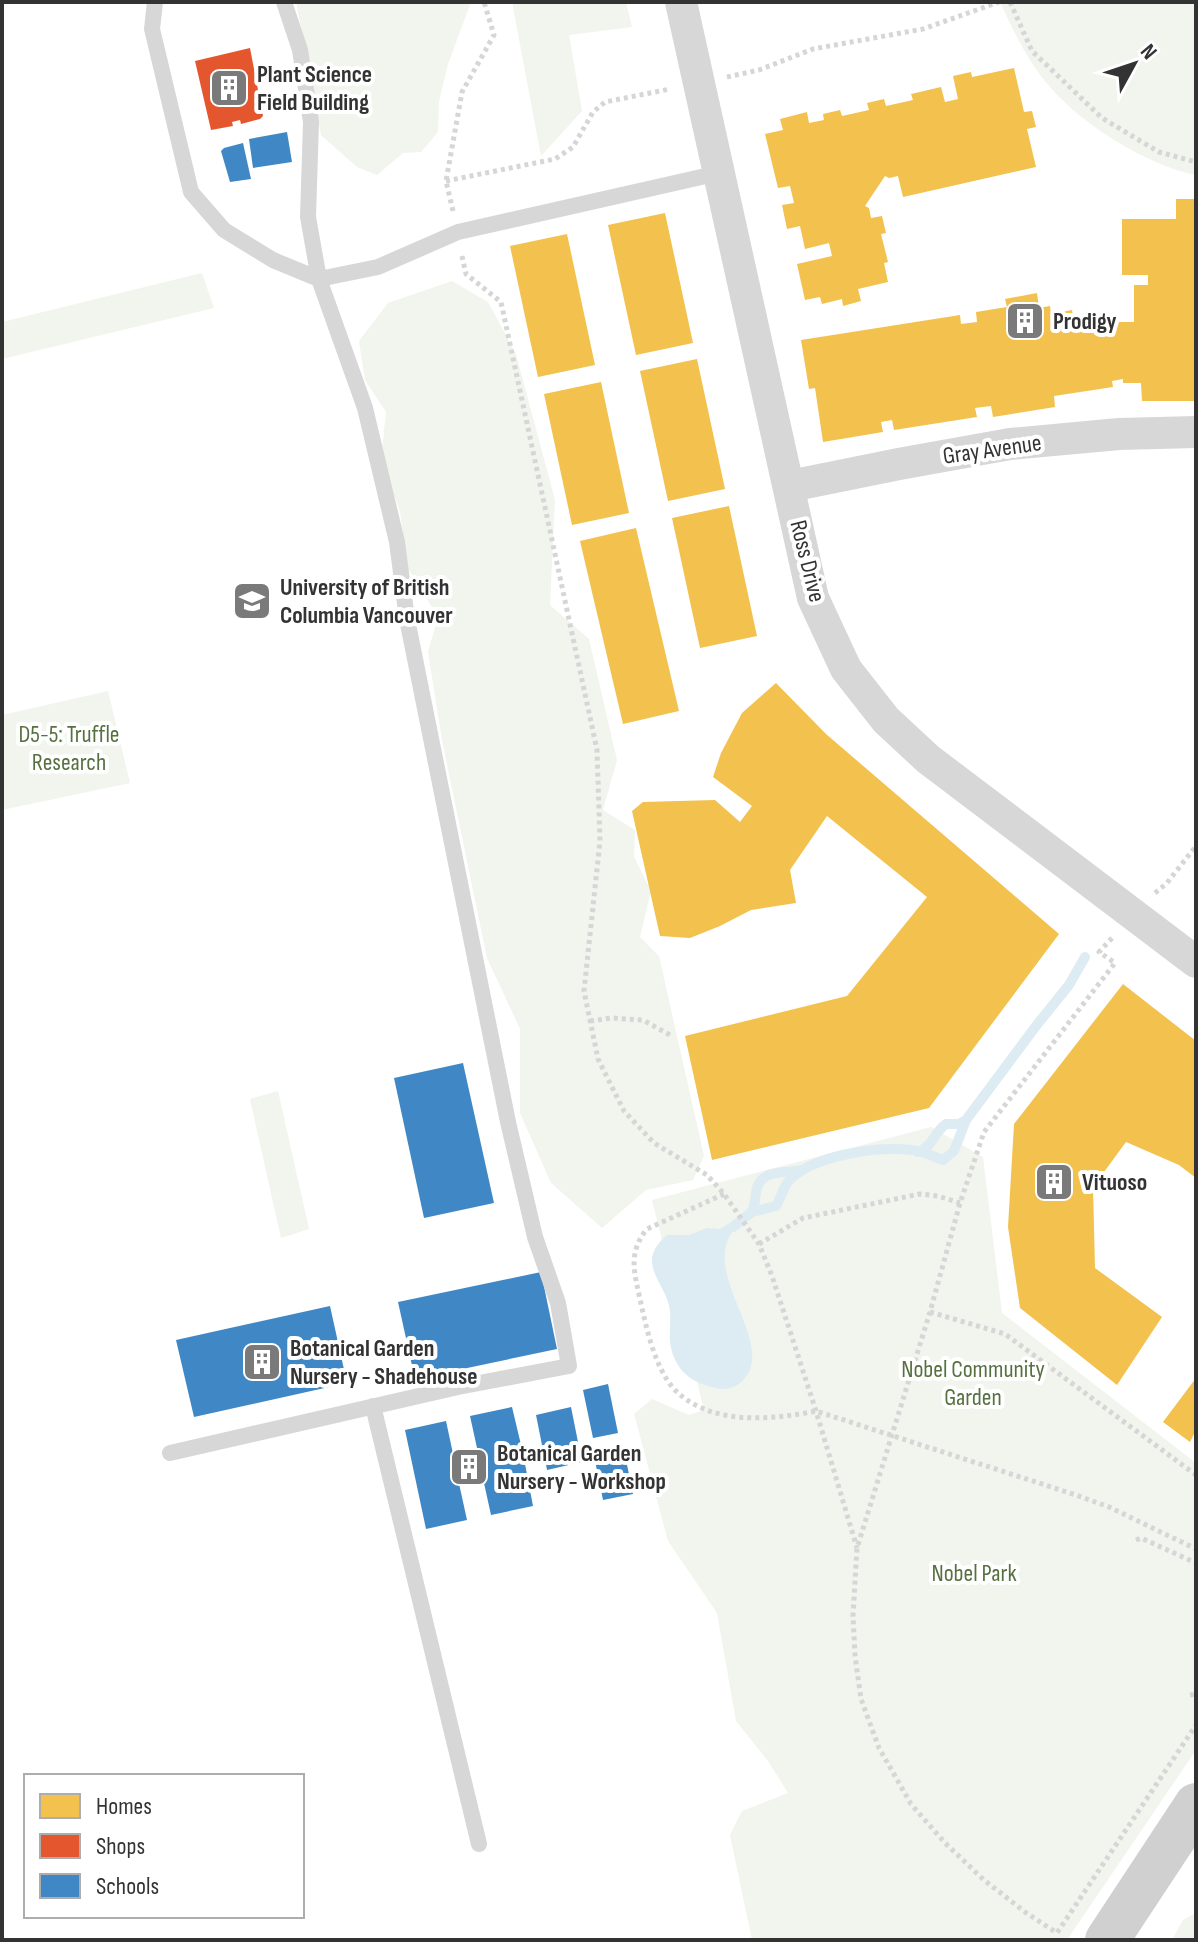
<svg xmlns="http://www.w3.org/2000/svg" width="1198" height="1942" font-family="'Sofia Sans Condensed',sans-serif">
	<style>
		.green { fill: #f1f5ed }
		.water { fill: #ddebf3 }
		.homes { fill: #f2c14e }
		.shops { fill: #e4572e }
		.schools { fill: #3f88c5 }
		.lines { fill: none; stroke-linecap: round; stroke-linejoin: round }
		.stream { stroke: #ddebf3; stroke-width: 10 }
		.path { stroke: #d6d6d6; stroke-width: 5; stroke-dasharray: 4 4; stroke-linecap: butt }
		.lane { stroke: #d7d7d7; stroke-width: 16 }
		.street { stroke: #d7d7d7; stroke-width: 32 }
		.secondary { stroke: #d0d0d0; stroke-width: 44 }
		.labels { text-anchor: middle; stroke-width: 8; stroke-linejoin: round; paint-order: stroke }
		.poi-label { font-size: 24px; font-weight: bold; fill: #333; stroke: #fff; text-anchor: start }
		.street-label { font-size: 24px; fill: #333; stroke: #fff }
		.park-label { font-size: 24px; fill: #56703f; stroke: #fff }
	</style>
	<rect width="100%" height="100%" fill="#fff"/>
	<g class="green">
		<path d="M 296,2 L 471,2 L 448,64 L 439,101 L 438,132 L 421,152 L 403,153 L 377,175 L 357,167 L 321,135 Z"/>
		<path d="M 512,2 L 626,2 L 632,27 L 569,35 L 582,111 L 541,156 Z"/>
		<path d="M 1000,2 L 1196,2 L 1196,175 C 1146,165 1083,125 1050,87 C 1028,62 1014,32 1000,2 Z"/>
		<path d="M 202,273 L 214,308 L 2,359 L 2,322 Z"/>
		<path d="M 452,281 L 488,302 L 516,354 L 555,500 L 550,605 L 589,639 L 617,760 L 603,810 L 635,830 L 634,857 L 651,891 L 640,937 L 659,956 L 704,1156 L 693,1180 L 646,1190 L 602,1228 L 551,1183 L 520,1113 L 520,1029 L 487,958 L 442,740 L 428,652 L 438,617 L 407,567 L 400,511 L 381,461 L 386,412 L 365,380 L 359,341 L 388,303 Z"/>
		<path d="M 108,691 L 130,783 L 2,810 L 2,715 Z"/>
		<path d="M 278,1091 L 309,1229 L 281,1238 L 250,1099 Z"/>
		<path d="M 931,1127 L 983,1157 L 1002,1313 L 1196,1463 L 1196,1750 L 1067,1940 L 752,1940 L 730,1835 L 742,1811 L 788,1793 L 768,1761 L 736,1721 L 717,1613 L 668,1541 L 634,1414 L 652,1399 L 689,1415 L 704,1410 L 652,1200 Z"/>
		<path d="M 1196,1913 L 1196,1940 L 1172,1940 L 1183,1920 Z"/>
	</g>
	<path class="water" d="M 730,1223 L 735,1229 C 696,1273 783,1347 740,1383 C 731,1390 723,1390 712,1387 C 688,1382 673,1366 670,1342 C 669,1332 671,1321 670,1311 C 667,1282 633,1264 667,1235 L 689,1235 L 707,1228 L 720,1229 Z"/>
	<g class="homes">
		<path d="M 1014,68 L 1024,112 L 1032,111 L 1036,127 L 1027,129 L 1036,167 L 903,197 L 898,176 L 889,178 L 885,176 L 865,206 L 869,208 L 871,218 L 882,216 L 886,233 L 881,234 L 888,262 L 884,263 L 888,282 L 858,289 L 861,301 L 843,306 L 842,299 L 822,304 L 820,297 L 805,300 L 797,264 L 832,256 L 829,243 L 805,249 L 800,226 L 787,229 L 782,205 L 794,203 L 790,186 L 778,188 L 765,134 L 783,130 L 780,119 L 807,112 L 809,123 L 824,120 L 823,114 L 840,110 L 842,116 L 869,110 L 867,103 L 884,99 L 886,106 L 913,100 L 911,94 L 941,87 L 945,102 L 958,99 L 953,76 L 971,72 L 972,77 Z"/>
		<path d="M 1176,199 L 1196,199 L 1196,401 L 1142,401 L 1141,383 L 1123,383 L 1123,379 L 1112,381 L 1113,387 L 1054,396 L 1055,407 L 993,417 L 991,406 L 975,408 L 977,417 L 894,430 L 892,420 L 881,422 L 883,432 L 823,442 L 815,388 L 809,389 L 801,340 L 960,315 L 961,324 L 977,322 L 976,312 L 1007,307 L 1005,299 L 1037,293 L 1039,308 L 1050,306 L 1051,314 L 1072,310 L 1074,322 L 1134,322 L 1134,285 L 1148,285 L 1148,275 L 1122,275 L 1122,219 L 1176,219 Z"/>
		<path d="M 665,213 L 693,343 L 636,355 L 608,225 Z"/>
		<path d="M 567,234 L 595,365 L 538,377 L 510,246 Z"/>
		<path d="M 697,359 L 725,489 L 668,501 L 640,371 Z"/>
		<path d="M 601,382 L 629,513 L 572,525 L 544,394 Z"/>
		<path d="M 729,506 L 757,636 L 700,648 L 672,518 Z"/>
		<path d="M 636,528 L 679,711 L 623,724 L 580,541 Z"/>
		<path d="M 776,683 L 826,734 L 1059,934 L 929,1108 L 712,1160 L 685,1036 L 847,996 L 927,897 L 827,816 L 790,870 L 796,903 L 751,910 L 720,926 L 690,938 L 660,936 L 632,811 L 643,802 L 715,800 L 740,822 L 752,806 L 713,777 L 721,753 L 742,713 Z"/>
		<path d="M 1123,984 L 1196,1041 L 1196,1178 L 1179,1165 L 1126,1142 L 1093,1187 L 1095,1268 L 1162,1317 L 1117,1385 L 1020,1308 L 1008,1227 L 1014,1124 Z"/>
		<path d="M 1196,1378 L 1196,1435 L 1194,1434 L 1190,1442 L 1163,1422 Z"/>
	</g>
	<path class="shops" d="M 250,48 L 263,116 L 260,119 L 241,124 L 240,120 L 232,122 L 233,126 L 211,130 L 195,61 Z"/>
	<g class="schools">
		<path d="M 287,132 L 292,162 L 253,168 L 249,139 Z"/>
		<path d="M 243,143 L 251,179 L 230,182 L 221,151 L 224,148 Z"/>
		<path d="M 463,1063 L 494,1203 L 424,1218 L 394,1078 Z"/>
		<path d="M 541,1272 L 557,1349 L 415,1379 L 398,1302 Z"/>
		<path d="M 330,1306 L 347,1383 L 194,1417 L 176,1340 Z"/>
		<path d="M 608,1384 L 618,1433 L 593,1438 L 583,1390 Z"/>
		<path d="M 512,1407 L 522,1449 L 542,1445 L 536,1415 L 571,1407 L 582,1462 L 547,1470 L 545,1459 L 525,1464 L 533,1506 L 491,1515 L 482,1474 L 458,1479 L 467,1520 L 426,1529 L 405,1430 L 446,1421 L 455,1463 L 479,1457 L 470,1416 Z"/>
		<path d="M 624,1450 L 633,1494 L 603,1500 L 594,1456 Z"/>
	</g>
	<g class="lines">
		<g class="stream">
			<path d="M 918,1152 C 936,1144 932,1134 946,1124 L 959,1124 L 966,1120"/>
			<path d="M 752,1212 C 755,1205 755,1200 756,1192 C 760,1168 784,1174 801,1170"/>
			<path d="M 733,1227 L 752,1212 L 776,1206 C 780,1199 783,1190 787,1183 C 809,1155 879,1146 912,1150 C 922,1151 933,1156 943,1160 L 954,1151 L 966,1120 L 1036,1026 L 1069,985 L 1085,957"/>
		</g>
		<g class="path">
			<path d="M 1010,2 L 1032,51 L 1102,118 L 1159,152 L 1196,162"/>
			<path d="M 727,77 L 759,70 L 813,49 L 923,29 L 999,2"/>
			<path d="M 446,181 L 555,159 L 573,147 L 593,112 L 605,102 L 670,89"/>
			<path d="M 453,211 L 446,181 L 462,92 L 494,35 L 484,2"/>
			<path d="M 462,256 L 466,274 L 501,302 L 597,750 L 600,841 L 584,991 L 598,1059 L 624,1111 L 654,1143 L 707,1175 L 724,1194 L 759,1244 L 772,1276 L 816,1411 L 857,1548"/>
			<path d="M 1155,893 L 1167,883 L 1196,846"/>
			<path d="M 1112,938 L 1099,952 L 1115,963 L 984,1132 L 960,1203 L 930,1312 L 857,1548 L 853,1616 L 855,1656 L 861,1699 L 879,1748 L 911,1804 L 945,1843 L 984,1880 L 1025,1912 L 1057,1933 L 1196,1725"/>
			<path d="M 590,1021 L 612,1018 L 643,1020 L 670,1035"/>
			<path d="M 724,1194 L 647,1229 C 628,1252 634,1272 640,1299 C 646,1327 655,1369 675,1390 C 711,1426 771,1420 816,1411 L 1076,1495 L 1109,1507 L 1196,1549"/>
			<path d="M 759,1244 L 803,1218 L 920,1194 L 938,1196 L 960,1203"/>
			<path d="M 930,1312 L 1005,1334 L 1196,1475"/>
			<path d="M 1136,1540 L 1141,1538 L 1196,1563"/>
			<path d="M 1190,1695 L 1196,1694"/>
		</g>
		<g class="lane">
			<path d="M 155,2 L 152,29 L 191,192 L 224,230 L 273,260 L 319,279 L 378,267 L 458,232 L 719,173"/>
			<path d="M 373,1406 L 479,1844"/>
			<path d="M 170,1453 L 458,1387 L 569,1366 L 558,1303 L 535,1237 L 508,1122 L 407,619 L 397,542 L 365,408 L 319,279 L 308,217 L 311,122 L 300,50 L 284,2"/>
		</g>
		<g class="street">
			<path d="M 681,2 L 813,598 L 846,669 L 886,720 L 928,759 L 1196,962"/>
			<path d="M 790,486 L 899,464 L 1010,444 L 1119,434 L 1196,432"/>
		</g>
		<path class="secondary" d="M 1107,1940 L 1196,1805"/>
	</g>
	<defs>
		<symbol id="building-square" viewBox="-11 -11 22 22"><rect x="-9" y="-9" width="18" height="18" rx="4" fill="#7a7a7a" stroke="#fff"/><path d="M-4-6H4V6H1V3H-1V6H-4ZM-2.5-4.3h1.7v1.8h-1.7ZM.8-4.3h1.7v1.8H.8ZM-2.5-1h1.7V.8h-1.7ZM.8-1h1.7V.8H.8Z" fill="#fff"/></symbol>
		<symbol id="university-square" viewBox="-11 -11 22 22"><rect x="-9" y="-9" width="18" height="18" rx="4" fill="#7a7a7a" stroke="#fff"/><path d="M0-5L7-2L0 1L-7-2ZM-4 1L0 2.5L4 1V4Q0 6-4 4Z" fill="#fff"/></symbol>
	</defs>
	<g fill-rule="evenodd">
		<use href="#building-square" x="207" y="66" width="44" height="44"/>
		<use href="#building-square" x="1003" y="299" width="44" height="44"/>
		<use href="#university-square" x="230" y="579" width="44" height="44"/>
		<use href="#building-square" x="1032" y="1160" width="44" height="44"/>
		<use href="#building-square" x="240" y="1340" width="44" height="44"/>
		<use href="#building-square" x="447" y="1445" width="44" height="44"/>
	</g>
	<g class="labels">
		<g class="poi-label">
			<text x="257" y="82">Plant Science<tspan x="257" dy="28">Field Building</tspan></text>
			<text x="1053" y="329">Prodigy</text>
			<text x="280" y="595">University of British<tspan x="280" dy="28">Columbia Vancouver</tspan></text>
			<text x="1082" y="1190">Vituoso</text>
			<text x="290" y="1356">Botanical Garden<tspan x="290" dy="28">Nursery - Shadehouse</tspan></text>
			<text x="497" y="1461">Botanical Garden<tspan x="497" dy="28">Nursery - Workshop</tspan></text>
		</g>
		<g class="street-label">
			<text transform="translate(992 449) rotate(-8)" y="8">Gray Avenue</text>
			<text transform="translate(808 561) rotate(76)" y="8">Ross Drive</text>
		</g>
		<g class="park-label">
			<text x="69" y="742">D5-5: Truffle<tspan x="69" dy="28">Research</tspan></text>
			<text x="973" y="1377">Nobel Community<tspan x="973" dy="28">Garden</tspan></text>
			<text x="974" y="1581">Nobel Park</text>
		</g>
	</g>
	<rect width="1198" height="1942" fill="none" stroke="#333333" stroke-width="8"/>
	<rect x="24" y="1774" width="280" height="144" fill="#ffffff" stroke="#adadad" stroke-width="2"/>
	<rect x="40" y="1794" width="40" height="24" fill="#f2c14e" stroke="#adadad" stroke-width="2"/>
	<text x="96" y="1814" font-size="24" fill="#333333">Homes</text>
	<rect x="40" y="1834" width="40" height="24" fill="#e4572e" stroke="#adadad" stroke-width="2"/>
	<text x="96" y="1854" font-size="24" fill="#333333">Shops</text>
	<rect x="40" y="1874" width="40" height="24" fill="#3f88c5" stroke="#adadad" stroke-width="2"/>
	<text x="96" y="1894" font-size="24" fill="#333333">Schools</text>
	<g transform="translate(1134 64) rotate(50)" stroke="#ffffff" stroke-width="6" paint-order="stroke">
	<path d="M0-6L14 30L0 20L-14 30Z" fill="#333333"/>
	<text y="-12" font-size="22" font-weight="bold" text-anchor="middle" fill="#333333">N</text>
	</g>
</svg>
